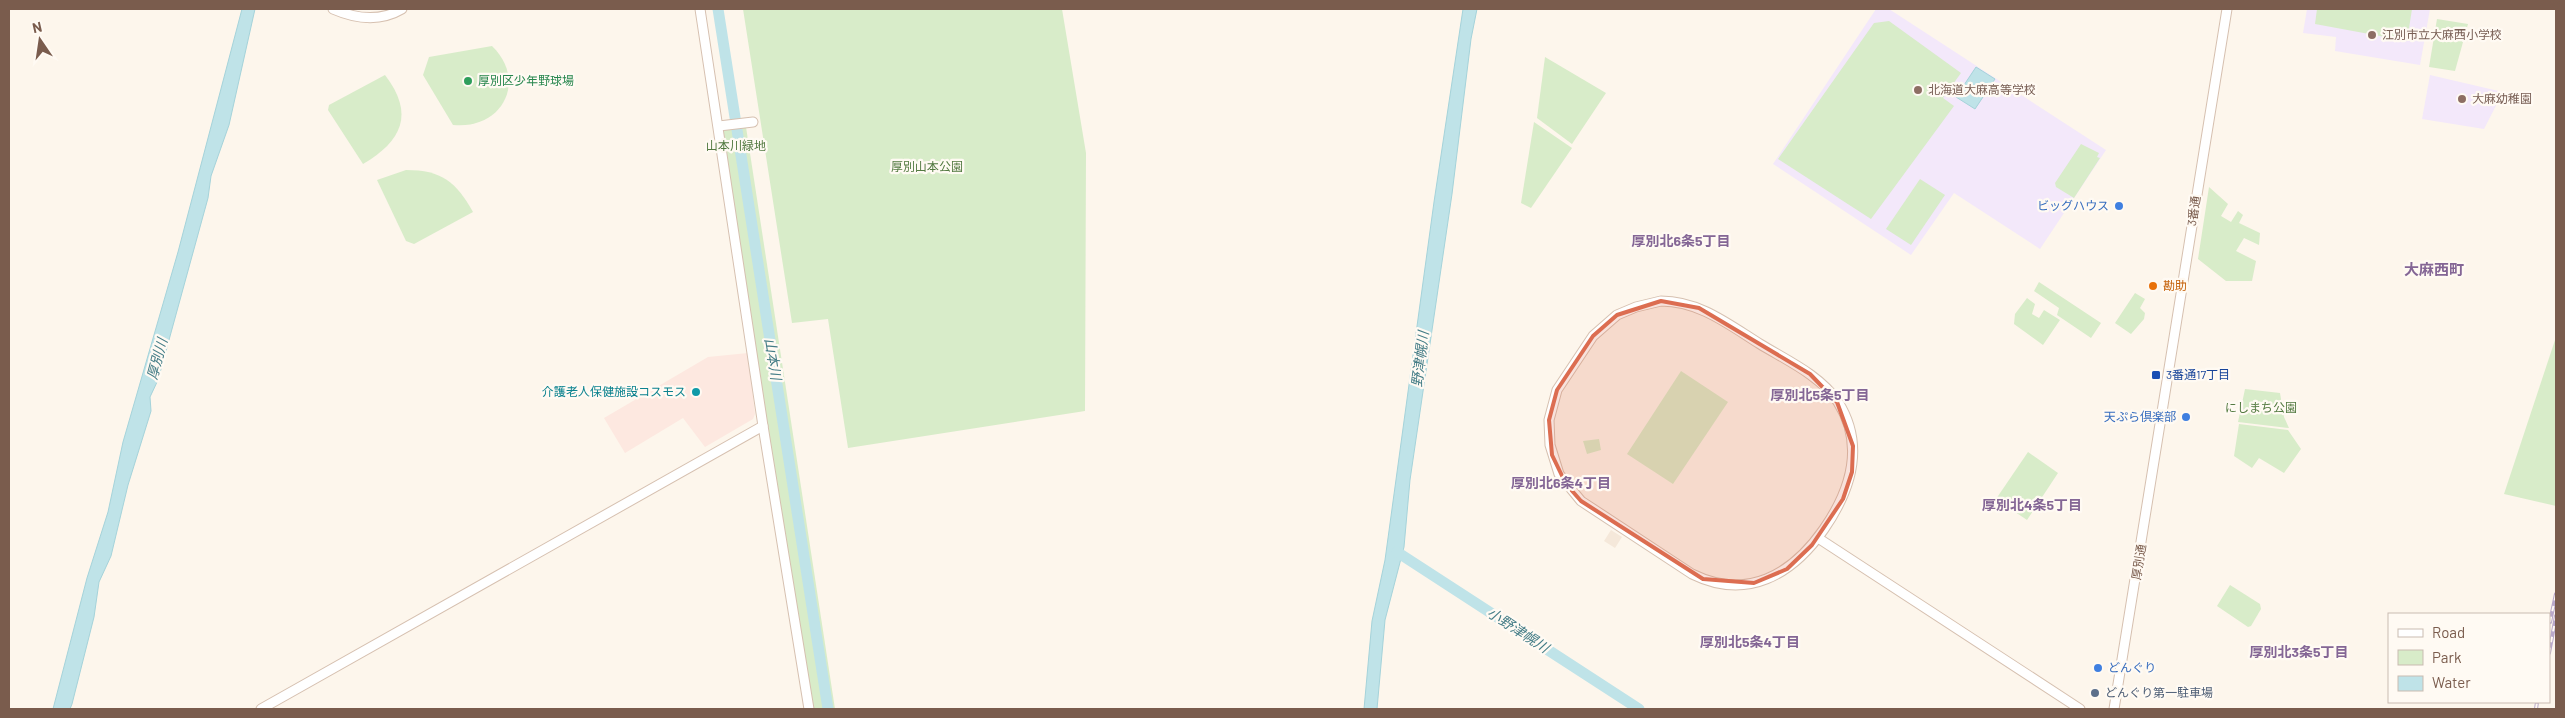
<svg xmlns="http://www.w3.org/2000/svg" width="2565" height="718" font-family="Barlow,'Noto Sans JP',sans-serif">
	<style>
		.residential { fill: #f5e8da }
		.commercial { fill: #fde8e0 }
		.education { fill: #f3e8fa }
		.green { fill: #d8ecc9 }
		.water { fill: #bfe3e8; stroke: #a5d3da }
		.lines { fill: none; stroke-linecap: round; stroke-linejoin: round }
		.river { stroke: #bfe3e8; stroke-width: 11 }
		.secondary-casing { stroke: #d6c0b0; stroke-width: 11 }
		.secondary { stroke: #fff; stroke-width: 9 }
		.rail-casing { stroke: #b9a8c9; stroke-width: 4 }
		.rail { stroke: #fffaf3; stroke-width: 2; stroke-dasharray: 5.5; stroke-linecap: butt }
		.marked { fill: #dc6d51; fill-opacity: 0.2; stroke: #dc6d51; stroke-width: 4; stroke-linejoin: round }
		.education-dot { fill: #8d6e63; stroke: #fffaf3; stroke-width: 2 }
		.leisure-dot { fill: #2e9e5b; stroke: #fffaf3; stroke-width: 2 }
		.shop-dot { fill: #3f7fe0; stroke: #fffaf3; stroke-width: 2 }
		.food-dot { fill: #e8710a; stroke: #fffaf3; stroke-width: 2 }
		.transit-dot { fill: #1a4fb4; stroke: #fffaf3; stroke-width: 2 }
		.culture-dot { fill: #0f9aa8; stroke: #fffaf3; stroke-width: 2 }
		.service-dot { fill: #5c6f8a; stroke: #fffaf3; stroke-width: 2 }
		.labels { text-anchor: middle; stroke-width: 4.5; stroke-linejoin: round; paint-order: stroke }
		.education-label { font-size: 12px; fill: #785e54; stroke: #fffaf3; text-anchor: start }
		.leisure-label { font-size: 12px; fill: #27864d; stroke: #fffaf3; text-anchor: start }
		.park-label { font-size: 12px; fill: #537a41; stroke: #fffaf3 }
		.shop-label { font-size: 12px; fill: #366cbe; stroke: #fffaf3; text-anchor: end }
		.street-label { font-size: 12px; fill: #7a5c4d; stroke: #fffaf3 }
		.food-label { font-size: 12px; fill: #c56008; stroke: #fffaf3; text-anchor: start }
		.transit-label { font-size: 12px; fill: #164399; stroke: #fffaf3; text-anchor: start }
		.culture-label { font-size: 12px; fill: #0d838f; stroke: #fffaf3; text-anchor: end }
		.service-label { font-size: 12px; fill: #4e5e75; stroke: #fffaf3; text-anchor: start }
		.neighbourhood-label { font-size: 14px; font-weight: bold; fill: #846695; stroke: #fffaf3 }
		.water-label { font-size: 14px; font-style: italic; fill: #437c86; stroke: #fffaf3 }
		.quarter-label { font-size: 15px; font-weight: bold; fill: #846695; stroke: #fffaf3 }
	</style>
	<rect width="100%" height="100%" fill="#fdf6ec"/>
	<path class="residential" d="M 1611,530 L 1622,537 L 1615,548 L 1604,541 Z"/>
	<path class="commercial" d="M 748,353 L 755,414 L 753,419 L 705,447 L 683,418 L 625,453 L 604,418 L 708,357 Z"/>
	<g class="education">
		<path d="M 1876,9 L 1889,9 L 2106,150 L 2040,249 L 1954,193 L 1911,255 L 1773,164 Z"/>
		<path d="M 2307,9 L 2430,9 L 2420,65 L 2335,51 L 2336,37 L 2303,33 Z"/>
		<path d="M 2430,75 L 2503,92 L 2484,129 L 2422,119 Z"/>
	</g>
	<g class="green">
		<path d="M 743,9 L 1062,9 L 1086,153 L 1085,411 L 848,448 L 828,319 L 792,323 Z"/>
		<path d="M 2317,9 L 2412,9 L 2407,41 L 2315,24 Z"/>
		<path d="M 2437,19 L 2468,24 L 2455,71 L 2429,67 Z"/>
		<path d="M 1889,21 L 1961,73 L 1943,98 L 1954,106 L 1871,219 L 1778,159 L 1874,23 Z"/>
		<path d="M 492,46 C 528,81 502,130 453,125 L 423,75 L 429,57 Z"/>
		<path d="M 1545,57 L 1606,93 L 1572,144 L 1537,118 Z"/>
		<path d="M 385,75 C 415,114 402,141 363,164 L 328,110 L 329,105 Z"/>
		<path d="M 1534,122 L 1572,148 L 1531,208 L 1521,203 Z"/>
		<path d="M 746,127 L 835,709 L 813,709 L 720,130 Z"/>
		<path d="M 2081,144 L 2099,153 L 2097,157 L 2100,158 L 2074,198 L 2056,187 L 2055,183 Z"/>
		<path d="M 406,170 C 442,170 456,182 473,212 L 414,244 L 406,241 L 377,180 Z"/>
		<path d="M 1920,179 L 1945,195 L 1911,245 L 1886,229 Z"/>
		<path d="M 2209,187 L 2228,204 L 2221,216 L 2231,222 L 2238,211 L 2243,215 L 2239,223 L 2260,233 L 2259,245 L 2244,238 L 2236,251 L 2256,261 L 2252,281 L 2226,281 L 2198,259 Z"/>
		<path d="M 2039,282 L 2101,323 L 2091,338 L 2057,315 L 2059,308 L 2034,291 Z"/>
		<path d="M 2135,293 L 2145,299 L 2140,308 L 2145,313 L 2144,319 L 2131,334 L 2115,323 Z"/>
		<path d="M 2027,298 L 2035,304 L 2032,314 L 2039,318 L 2044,310 L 2060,320 L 2043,345 L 2014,324 L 2015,314 Z"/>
		<path d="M 2556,337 L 2556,506 L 2504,494 Z"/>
		<path d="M 1681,371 L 1728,402 L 1673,484 L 1627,454 Z"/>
		<path d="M 2245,389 L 2280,393 L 2284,417 L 2289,428 L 2238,422 Z"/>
		<path d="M 2239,424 L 2288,430 L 2301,449 L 2284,473 L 2259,458 L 2252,468 L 2234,456 Z"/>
		<path d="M 1599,439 L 1601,450 L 1587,454 L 1583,441 Z"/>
		<path d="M 2028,452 L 2058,473 L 2027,520 L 1996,499 Z"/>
		<path d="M 2230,585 L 2260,604 L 2261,609 L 2251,626 L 2248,627 L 2217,606 Z"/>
	</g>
	<g class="water">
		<path d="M 242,9 L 255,9 L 229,125 L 211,176 L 208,198 L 158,380 L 150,397 L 151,411 L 128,485 L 111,556 L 99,582 L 94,617 L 72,704 L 70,709 L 53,709 L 87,578 L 108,512 L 123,442 L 178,252 Z"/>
		<path d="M 1463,9 L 1477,9 L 1471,39 L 1452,194 L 1410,480 L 1404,547 L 1385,620 L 1377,709 L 1364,709 L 1372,621 L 1385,560 L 1434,202 Z"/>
		<path d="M 1976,67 L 1995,79 L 1975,109 L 1956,97 Z"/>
	</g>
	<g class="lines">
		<g class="river">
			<path d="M 718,9 L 828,709"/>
			<path d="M 1397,552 L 1639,709"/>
		</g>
		<defs>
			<g id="secondary">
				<path d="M 333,9 C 356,19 380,22 402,9"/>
				<path d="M 700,9 L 763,426 L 809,709"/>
				<path d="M 719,126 L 753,122"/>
				<path d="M 1661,301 C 1699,301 1728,324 1760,344 C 1786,360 1820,375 1838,402 C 1865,445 1851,490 1824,529 C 1792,575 1747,601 1692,574 L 1581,501 L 1559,474 L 1550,445 L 1549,420 L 1557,390 L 1593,336 L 1617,315 L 1636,307 Z"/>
				<path d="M 1818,538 L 2080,709"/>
				<path d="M 261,709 L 763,426"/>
				<path d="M 2114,709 L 2227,9"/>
			</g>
		</defs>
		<use href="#secondary" class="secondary-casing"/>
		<use href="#secondary" class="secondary"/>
		<defs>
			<g id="rail">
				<path d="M 2550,622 L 2556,594"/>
				<path d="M 2549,653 L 2556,616"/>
				<path d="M 2536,709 L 2537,702"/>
			</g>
		</defs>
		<use href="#rail" class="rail-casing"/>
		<use href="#rail" class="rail"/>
	</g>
	<path class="marked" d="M 1661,301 L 1699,308 L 1810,374 L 1837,402 L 1853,446 L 1852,472 L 1843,499 L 1812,545 L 1787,569 L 1754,583 L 1703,579 L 1581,501 L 1566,484 L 1552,455 L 1549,420 L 1557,390 L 1593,336 L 1617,315 Z"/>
	<g class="education-dot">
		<circle cx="2372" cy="35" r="5"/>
		<circle cx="1918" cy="90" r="5"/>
		<circle cx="2462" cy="99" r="5"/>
	</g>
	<circle class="leisure-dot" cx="468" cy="81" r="5"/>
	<g class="shop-dot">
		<circle cx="2119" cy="206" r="5"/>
		<circle cx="2186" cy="417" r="5"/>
		<circle cx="2098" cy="668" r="5"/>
	</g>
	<circle class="food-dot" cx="2153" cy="286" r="5"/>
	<rect class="transit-dot" x="2151" y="370" width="10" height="10" rx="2.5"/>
	<circle class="culture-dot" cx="696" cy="392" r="5"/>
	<circle class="service-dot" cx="2095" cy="693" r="5"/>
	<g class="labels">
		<g class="education-label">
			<text x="2382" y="39">江別市立大麻西小学校</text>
			<text x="1928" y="94">北海道大麻高等学校</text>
			<text x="2472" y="103">大麻幼稚園</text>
		</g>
		<g class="leisure-label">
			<text x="478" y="85">厚別区少年野球場</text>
		</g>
		<g class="park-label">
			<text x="736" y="150">山本川緑地</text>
			<text x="927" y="171">厚別山本公園</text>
			<text x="2261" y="412">にしまち公園</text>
		</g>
		<g class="shop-label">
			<text x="2109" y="210">ビッグハウス</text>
			<text x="2176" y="421">天ぷら倶楽部</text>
			<text x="2108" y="672" text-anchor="start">どんぐり</text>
		</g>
		<g class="street-label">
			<text transform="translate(2194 211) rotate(-82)" y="4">3番通</text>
			<text transform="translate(2139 562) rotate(-81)" y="4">厚別通</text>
		</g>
		<g class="food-label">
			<text x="2163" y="290">勘助</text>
		</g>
		<g class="transit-label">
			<text x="2166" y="379">3番通17丁目</text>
		</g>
		<g class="culture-label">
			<text x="686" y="396">介護老人保健施設コスモス</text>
		</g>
		<g class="service-label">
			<text x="2105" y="697">どんぐり第一駐車場</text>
		</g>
		<g class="neighbourhood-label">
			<text x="1681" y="246">厚別北6条5丁目</text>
			<text x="1820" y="400">厚別北5条5丁目</text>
			<text x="1561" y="488">厚別北6条4丁目</text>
			<text x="2032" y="510">厚別北4条5丁目</text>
			<text x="1750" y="647">厚別北5条4丁目</text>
			<text x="2299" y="657">厚別北3条5丁目</text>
		</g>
		<g class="water-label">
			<text transform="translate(157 359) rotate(-75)" y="5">厚別川</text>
			<text transform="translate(773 359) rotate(81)" y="5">山本川</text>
			<text transform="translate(1420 359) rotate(-83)" y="5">野津幌川</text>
			<text transform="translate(1518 630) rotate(33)" y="5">小野津幌川</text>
		</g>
		<g class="quarter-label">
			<text x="2434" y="275">大麻西町</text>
		</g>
	</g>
	<rect width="2565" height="718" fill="none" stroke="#7a5c4d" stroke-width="20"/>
	<rect x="2388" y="613" width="162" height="90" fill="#fffaf3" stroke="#cabbb1"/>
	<rect x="2398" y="629" width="25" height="8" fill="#ffffff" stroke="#cabbb1"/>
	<text x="2432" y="638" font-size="15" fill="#7a5c4d">Road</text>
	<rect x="2398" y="650" width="25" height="15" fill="#d8ecc9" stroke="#cabbb1"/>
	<text x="2432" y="663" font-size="15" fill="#7a5c4d">Park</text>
	<rect x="2398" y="676" width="25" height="15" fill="#bfe3e8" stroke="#cabbb1"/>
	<text x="2432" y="688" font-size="15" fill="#7a5c4d">Water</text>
	<g transform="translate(40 40) rotate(347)" stroke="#fffaf3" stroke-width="4" paint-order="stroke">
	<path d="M0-4L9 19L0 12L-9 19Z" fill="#7a5c4d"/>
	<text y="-8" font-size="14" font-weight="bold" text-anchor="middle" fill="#7a5c4d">N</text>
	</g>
</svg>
